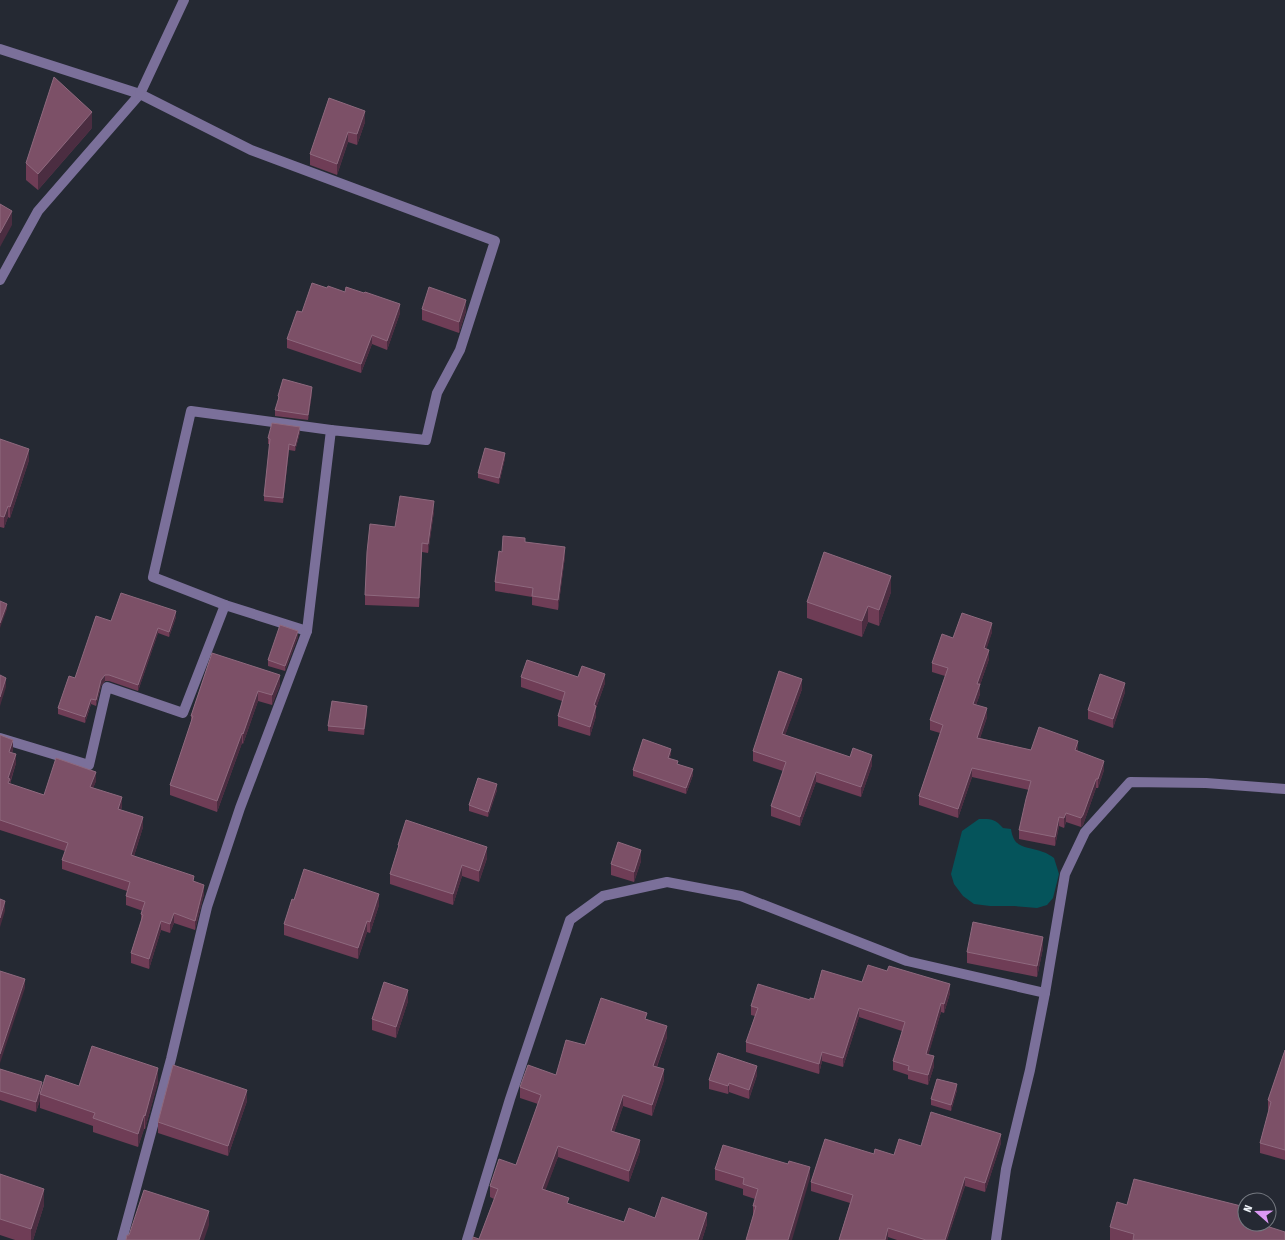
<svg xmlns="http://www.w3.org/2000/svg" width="1285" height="1240" font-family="'Fira Sans Condensed',sans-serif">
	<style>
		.water { fill: #05545b }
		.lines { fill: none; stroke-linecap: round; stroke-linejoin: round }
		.minor { stroke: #7b709a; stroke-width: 10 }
		.wall { fill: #6f3d56 }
		.shaded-wall { fill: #4b2d41 }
		.building { fill: #7c5067; stroke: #8e697e }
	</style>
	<rect width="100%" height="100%" fill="#252933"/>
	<path class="water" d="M 979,819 C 991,819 994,818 1003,828 L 1011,829 C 1014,850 1027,846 1043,852 C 1047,853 1051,856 1054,858 L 1059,874 L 1053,898 L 1047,905 L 1037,908 L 1014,906 L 990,906 L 974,904 L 963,896 L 954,884 L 951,874 L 962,831 Z"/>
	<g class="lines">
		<g class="minor">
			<path d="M 0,49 L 140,94 L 38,211 L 0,280"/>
			<path d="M 307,631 L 225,605 L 153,577 L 191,411 L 331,430"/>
			<path d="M 0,738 L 89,765 L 107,687 L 183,713 L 225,605"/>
			<path d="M 1045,993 L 1065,874 L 1085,832 L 1130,782 L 1206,783 L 1285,789"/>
			<path d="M 122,1240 L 171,1059 L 207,907 L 240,808 L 307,631 L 331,430 L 426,440 L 437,393 L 460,350 L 495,241 L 251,150 L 140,94 L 184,0"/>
			<path d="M 467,1240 L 510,1099 L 570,920 L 603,896 L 667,882 L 741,896 L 907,961 L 1045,993 L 1030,1070 L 1006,1169 L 996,1240"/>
		</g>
	</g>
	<g class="wall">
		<path d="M 365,122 L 357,145 L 348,142 L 337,175 L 310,165 L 310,154 Z"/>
		<path d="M 92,128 L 38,190 L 26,180 L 26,163 Z"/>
		<path d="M 422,309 L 466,311 L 459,333 L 422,320 Z"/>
		<path d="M 302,312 L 400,313 L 387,350 L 372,344 L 361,373 L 287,348 L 287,339 Z"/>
		<path d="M 312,393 L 308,420 L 275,416 L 275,410 L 278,402 L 278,396 Z"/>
		<path d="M 300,432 L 295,451 L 289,450 L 283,503 L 264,501 L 264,496 L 270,444 L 268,444 L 268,438 Z"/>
		<path d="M 0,439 L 29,460 L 10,518 L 8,517 L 4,528 L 0,527 Z"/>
		<path d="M 505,458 L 499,484 L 478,478 L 478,473 Z"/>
		<path d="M 434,511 L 428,553 L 422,552 L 419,607 L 365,605 L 365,595 L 395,527 Z"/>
		<path d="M 525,542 L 565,556 L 558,610 L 532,605 L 532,597 L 495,591 L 495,582 L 502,552 Z"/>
		<path d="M 891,592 L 879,626 L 868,622 L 862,637 L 807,618 L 807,602 Z"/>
		<path d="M 176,617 L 169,637 L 158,633 L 138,691 L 109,681 L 105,681 L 101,686 L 96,706 L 91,704 L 85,723 L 58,714 L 58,708 L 75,678 L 111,621 Z"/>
		<path d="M 992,632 L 986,649 L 989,659 L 980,685 L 980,694 L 976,705 L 987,717 L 980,738 L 1031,750 L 1078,750 L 1078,751 L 1104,770 L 1098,788 L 1096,788 L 1083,825 L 1081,827 L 1066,822 L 1064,828 L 1059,826 L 1055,846 L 1019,839 L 1019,830 L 1029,790 L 972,777 L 958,818 L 919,805 L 919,796 L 940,733 L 930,730 L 930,720 L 945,676 L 932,672 L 932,663 L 953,638 Z"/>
		<path d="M 298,637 L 285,671 L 268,666 L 268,660 Z"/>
		<path d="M 212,653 L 280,685 L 272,705 L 258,701 L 243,744 L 242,743 L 217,812 L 170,795 L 170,785 L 191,723 L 191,716 Z"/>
		<path d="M 521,677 L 578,677 L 605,683 L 596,708 L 596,716 L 590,736 L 558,726 L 558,716 L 562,701 L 521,687 Z"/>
		<path d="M 802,689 L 785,735 L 872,765 L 861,797 L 816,782 L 800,826 L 771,816 L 771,806 L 783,771 L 753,761 L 753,751 Z"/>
		<path d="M 1125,692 L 1113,728 L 1088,719 L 1088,710 Z"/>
		<path d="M 367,712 L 364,735 L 328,731 L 328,726 Z"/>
		<path d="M 0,735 L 13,749 L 12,753 L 16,763 L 10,784 L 44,795 L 96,781 L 93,788 L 122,806 L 121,810 L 143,827 L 134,856 L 194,881 L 204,894 L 195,930 L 174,923 L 170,933 L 161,930 L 149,969 L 131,963 L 131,953 L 141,921 L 141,914 L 143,911 L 126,905 L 126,896 L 127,891 L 62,869 L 62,860 L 65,851 L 0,830 Z"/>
		<path d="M 671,754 L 669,759 L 693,775 L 686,794 L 633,776 L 633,770 Z"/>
		<path d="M 497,790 L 488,817 L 469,811 L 469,805 Z"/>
		<path d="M 398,845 L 487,858 L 479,882 L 462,876 L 453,905 L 390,884 L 390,874 L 398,848 Z"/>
		<path d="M 641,861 L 634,882 L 611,875 L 611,864 Z"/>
		<path d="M 294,900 L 379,905 L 370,933 L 367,932 L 358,959 L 284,935 L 284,924 Z"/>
		<path d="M 1043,948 L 1037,977 L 967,963 L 967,952 Z"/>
		<path d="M 862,982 L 950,993 L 944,1013 L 941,1012 L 928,1055 L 934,1066 L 928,1085 L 908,1079 L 908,1075 L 893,1070 L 893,1061 L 902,1031 L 859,1017 L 843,1067 L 822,1061 L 819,1074 L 746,1052 L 746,1042 L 755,1016 L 751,1015 L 751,1006 L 810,1000 Z"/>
		<path d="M 408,1001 L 396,1038 L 372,1030 L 372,1019 Z"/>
		<path d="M 647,1019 L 667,1037 L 657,1067 L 664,1080 L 652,1116 L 623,1106 L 614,1132 L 640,1151 L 629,1182 L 558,1157 L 545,1190 L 569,1204 L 624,1222 L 655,1218 L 707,1224 L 702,1240 L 472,1240 L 479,1239 L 494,1199 L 490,1197 L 490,1186 L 516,1165 L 538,1104 L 520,1098 L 520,1087 L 556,1075 L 585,1045 Z"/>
		<path d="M 1285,1050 L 1285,1160 L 1260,1153 L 1260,1143 L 1269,1110 L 1268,1110 L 1268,1100 Z"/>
		<path d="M 0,1069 L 42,1086 L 79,1086 L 158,1082 L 145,1129 L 144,1129 L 138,1147 L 93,1132 L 93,1126 L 40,1108 L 40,1100 L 36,1112 L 0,1100 Z"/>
		<path d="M 757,1075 L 749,1099 L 729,1092 L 728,1094 L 709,1089 L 709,1080 Z"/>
		<path d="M 957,1090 L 951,1111 L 931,1105 L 931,1099 Z"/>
		<path d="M 247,1101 L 228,1156 L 158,1133 L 158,1122 Z"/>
		<path d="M 1001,1143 L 985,1192 L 965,1186 L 947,1240 L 897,1240 L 888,1237 L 888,1240 L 839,1240 L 850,1203 L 811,1191 L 811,1182 L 874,1154 L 894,1155 L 921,1146 Z"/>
		<path d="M 715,1169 L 810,1178 L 753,1217 L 753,1206 L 755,1199 L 743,1195 L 743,1189 L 715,1180 Z"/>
		<path d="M 0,1174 L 44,1205 L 33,1240 L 15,1240 L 0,1235 Z"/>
		<path d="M 1127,1205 L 1245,1224 L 1285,1240 L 1110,1240 L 1110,1227 Z"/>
	</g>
	<g class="shaded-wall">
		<path d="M 365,111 L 365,122 L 357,145 L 357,134 Z"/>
		<path d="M 92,112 L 92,128 L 38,190 L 38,174 Z"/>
		<path d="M 348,132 L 348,142 L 337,175 L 337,164 Z"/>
		<path d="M 12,211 L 12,225 L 0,247 L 0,233 Z"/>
		<path d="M 466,300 L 466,311 L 459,333 L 459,322 Z"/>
		<path d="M 400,304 L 400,313 L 387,350 L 387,341 Z"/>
		<path d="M 372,335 L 372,344 L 361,373 L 361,364 Z"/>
		<path d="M 312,387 L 312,393 L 308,420 L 308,415 Z"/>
		<path d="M 300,427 L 300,432 L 295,451 L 295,446 Z"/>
		<path d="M 289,444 L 289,450 L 283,503 L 283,498 Z"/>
		<path d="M 29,449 L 29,460 L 10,518 L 10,507 Z"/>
		<path d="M 505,453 L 505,458 L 499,484 L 499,478 Z"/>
		<path d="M 434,501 L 434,511 L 428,553 L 428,544 Z"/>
		<path d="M 8,506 L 8,517 L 4,528 L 4,517 Z"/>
		<path d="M 422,543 L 422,552 L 419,607 L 419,598 Z"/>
		<path d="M 565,547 L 565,556 L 558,610 L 558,600 Z"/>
		<path d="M 891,576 L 891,592 L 879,626 L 879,610 Z"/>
		<path d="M 7,604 L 7,609 L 0,628 L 0,623 Z"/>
		<path d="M 868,606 L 868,622 L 862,637 L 862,621 Z"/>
		<path d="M 176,611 L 176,617 L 169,637 L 169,632 Z"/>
		<path d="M 992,623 L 992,632 L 984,657 L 984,648 Z"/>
		<path d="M 158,628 L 158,633 L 138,691 L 138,685 Z"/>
		<path d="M 298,631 L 298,637 L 285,671 L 285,666 Z"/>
		<path d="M 989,650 L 989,659 L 980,685 L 980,694 L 973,713 L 973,704 L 977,684 Z"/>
		<path d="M 605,674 L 605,683 L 596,708 L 596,716 L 590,736 L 590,727 L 594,705 Z"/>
		<path d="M 105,675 L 105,681 L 101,686 L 96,706 L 96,700 L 101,680 Z"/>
		<path d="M 280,675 L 280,685 L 272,705 L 272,695 Z"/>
		<path d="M 6,678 L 6,687 L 0,706 L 0,697 Z"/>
		<path d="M 802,679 L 802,689 L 782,744 L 782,734 Z"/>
		<path d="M 1125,683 L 1125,692 L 1113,728 L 1113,719 Z"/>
		<path d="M 258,691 L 258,701 L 243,744 L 243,734 Z"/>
		<path d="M 91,699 L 91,704 L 85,723 L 85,717 Z"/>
		<path d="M 367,706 L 367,712 L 364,735 L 364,729 Z"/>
		<path d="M 987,708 L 987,717 L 977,747 L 977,738 Z"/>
		<path d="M 242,733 L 242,743 L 217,812 L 217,801 Z"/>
		<path d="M 13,740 L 13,749 L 9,761 L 9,752 Z"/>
		<path d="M 1078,741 L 1078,750 L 1075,759 L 1075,750 Z"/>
		<path d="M 671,749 L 671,754 L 668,764 L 668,758 Z"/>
		<path d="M 16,754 L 16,763 L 10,782 L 10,788 L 8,792 L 8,778 Z"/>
		<path d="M 872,755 L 872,765 L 861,797 L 861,787 Z"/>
		<path d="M 1104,761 L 1104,770 L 1098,788 L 1098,779 Z"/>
		<path d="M 972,768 L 972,777 L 958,818 L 958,809 Z"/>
		<path d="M 693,769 L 693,775 L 686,794 L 686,788 Z"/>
		<path d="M 96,772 L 96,781 L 90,796 L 90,787 Z"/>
		<path d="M 816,772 L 816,782 L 800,826 L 800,817 Z"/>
		<path d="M 1096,779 L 1096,788 L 1083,825 L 1081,827 L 1081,818 Z"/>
		<path d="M 497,784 L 497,790 L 488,817 L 488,812 Z"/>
		<path d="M 122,797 L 122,806 L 118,818 L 118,809 Z"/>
		<path d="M 1066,813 L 1066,822 L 1064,828 L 1064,818 Z"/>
		<path d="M 143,817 L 143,827 L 131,865 L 131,855 Z"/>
		<path d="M 1059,817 L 1059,826 L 1055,846 L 1055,837 Z"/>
		<path d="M 487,847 L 487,858 L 479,882 L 479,871 Z"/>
		<path d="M 641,850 L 641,861 L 634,882 L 634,872 Z"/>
		<path d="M 462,865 L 462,876 L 453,905 L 453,894 Z"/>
		<path d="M 204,885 L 204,894 L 195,930 L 195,921 Z"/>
		<path d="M 379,894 L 379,905 L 370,933 L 370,922 Z"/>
		<path d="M 5,901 L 5,911 L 0,927 L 0,918 Z"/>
		<path d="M 174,913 L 174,923 L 170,933 L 170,924 Z"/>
		<path d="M 161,921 L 161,930 L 149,969 L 149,959 Z"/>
		<path d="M 367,921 L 367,932 L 358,959 L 358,948 Z"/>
		<path d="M 1043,937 L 1043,948 L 1037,977 L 1037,966 Z"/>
		<path d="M 25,979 L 25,988 L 0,1063 L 0,1054 Z"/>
		<path d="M 950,984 L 950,993 L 944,1013 L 944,1004 Z"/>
		<path d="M 408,990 L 408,1001 L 396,1038 L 396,1027 Z"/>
		<path d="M 941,1003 L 941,1012 L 926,1063 L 926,1054 Z"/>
		<path d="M 859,1008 L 859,1017 L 843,1067 L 843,1058 Z"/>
		<path d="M 667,1026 L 667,1037 L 653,1077 L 653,1066 Z"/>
		<path d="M 822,1052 L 822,1061 L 819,1074 L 819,1064 Z"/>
		<path d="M 934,1056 L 934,1066 L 928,1085 L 928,1075 Z"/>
		<path d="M 757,1066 L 757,1075 L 749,1099 L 749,1090 Z"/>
		<path d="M 158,1068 L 158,1082 L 145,1129 L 145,1116 Z"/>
		<path d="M 664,1069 L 664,1080 L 652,1116 L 652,1105 Z"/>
		<path d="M 42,1082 L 42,1092 L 40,1094 L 40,1100 L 36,1112 L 36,1102 Z"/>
		<path d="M 729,1083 L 729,1092 L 728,1094 L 728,1086 Z"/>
		<path d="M 957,1084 L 957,1090 L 951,1111 L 951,1105 Z"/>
		<path d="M 247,1090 L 247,1101 L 228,1156 L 228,1146 Z"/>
		<path d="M 623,1095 L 623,1106 L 611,1142 L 611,1131 Z"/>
		<path d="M 144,1115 L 144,1129 L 138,1147 L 138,1134 Z"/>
		<path d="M 1001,1134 L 1001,1143 L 985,1192 L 985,1183 Z"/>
		<path d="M 640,1140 L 640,1151 L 629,1182 L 629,1171 Z"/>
		<path d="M 558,1146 L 558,1157 L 542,1200 L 542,1189 Z"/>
		<path d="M 810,1167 L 810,1178 L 792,1240 L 788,1240 Z"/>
		<path d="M 965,1177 L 965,1186 L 947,1240 L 945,1240 Z"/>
		<path d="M 44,1189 L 44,1205 L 33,1240 L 31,1240 L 31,1229 Z"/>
		<path d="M 209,1211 L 209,1225 L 204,1240 L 199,1240 Z"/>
		<path d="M 707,1213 L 707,1224 L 702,1240 L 698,1240 Z"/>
		<path d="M 888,1228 L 888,1240 L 885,1240 Z"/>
	</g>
	<g class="building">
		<path d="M 54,77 L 92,112 L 38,174 L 26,163 Z"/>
		<path d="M 329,98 L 365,111 L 357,134 L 348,132 L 337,164 L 310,154 Z"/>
		<path d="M 0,204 L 12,211 L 0,233 Z"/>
		<path d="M 312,283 L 327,288 L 328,286 L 345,292 L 346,287 L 364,293 L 365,292 L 400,304 L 387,341 L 372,335 L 361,364 L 287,339 L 297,311 L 302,312 Z"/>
		<path d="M 429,287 L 466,300 L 459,322 L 422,309 Z"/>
		<path d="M 283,379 L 312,387 L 308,415 L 275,410 L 279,397 L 278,396 Z"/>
		<path d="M 272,423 L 300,427 L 295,446 L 289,444 L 283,498 L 264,496 L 270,439 L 268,438 Z"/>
		<path d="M 0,439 L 29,449 L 10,507 L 8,506 L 4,517 L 0,516 Z"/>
		<path d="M 485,448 L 505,453 L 499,478 L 478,473 Z"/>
		<path d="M 400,496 L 434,501 L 428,544 L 422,543 L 419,598 L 365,595 L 367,552 L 370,524 L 395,527 Z"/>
		<path d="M 503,536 L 525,538 L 525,542 L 565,547 L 558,600 L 532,596 L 533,588 L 495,582 L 499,551 L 502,552 Z"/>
		<path d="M 824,552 L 891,576 L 879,610 L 868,606 L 862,621 L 807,602 Z"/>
		<path d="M 121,593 L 176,611 L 169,632 L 158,628 L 138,685 L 109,675 L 105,675 L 101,680 L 96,700 L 91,699 L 85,717 L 58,708 L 69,676 L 75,678 L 96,616 L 111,621 Z"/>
		<path d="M 0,601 L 7,604 L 0,623 Z"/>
		<path d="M 962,613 L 992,623 L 984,648 L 989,650 L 977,684 L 980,684 L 973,704 L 987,708 L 977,738 L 1031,750 L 1039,727 L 1078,741 L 1075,750 L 1104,761 L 1098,779 L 1096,779 L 1083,815 L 1081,818 L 1066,813 L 1064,818 L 1059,817 L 1055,837 L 1019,830 L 1026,799 L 1031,781 L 972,768 L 958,809 L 919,796 L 943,725 L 930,720 L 948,668 L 932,663 L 942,634 L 953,638 Z"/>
		<path d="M 280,625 L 298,631 L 285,666 L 268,660 Z"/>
		<path d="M 212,653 L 280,675 L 272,695 L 258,691 L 243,734 L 242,733 L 217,801 L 170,785 L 193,716 L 191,716 Z"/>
		<path d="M 527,660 L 578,677 L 582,666 L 605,674 L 594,705 L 596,706 L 590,727 L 558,716 L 565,692 L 521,677 Z"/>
		<path d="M 779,671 L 802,679 L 782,734 L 850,757 L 853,748 L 872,755 L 861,787 L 816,772 L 800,817 L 771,806 L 786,762 L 753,751 Z"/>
		<path d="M 1100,674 L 1125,683 L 1113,719 L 1088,710 Z"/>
		<path d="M 0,675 L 6,678 L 0,697 Z"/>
		<path d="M 332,701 L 367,706 L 364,729 L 328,726 Z"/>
		<path d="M 0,735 L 13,740 L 9,752 L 16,754 L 8,778 L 10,779 L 8,783 L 44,795 L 56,758 L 96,772 L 90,787 L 122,797 L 118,809 L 143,817 L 131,855 L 194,876 L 193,881 L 204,885 L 195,921 L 174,913 L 170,924 L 161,921 L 149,959 L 131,953 L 143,915 L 141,914 L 145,902 L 126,896 L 130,882 L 62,860 L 68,843 L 0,820 Z"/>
		<path d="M 643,739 L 671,749 L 668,758 L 678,761 L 677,764 L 693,769 L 686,788 L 633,770 Z"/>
		<path d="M 478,778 L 497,784 L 488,812 L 469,805 Z"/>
		<path d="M 406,820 L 487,847 L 479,871 L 462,865 L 453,894 L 390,874 L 399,845 L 398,845 Z"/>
		<path d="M 618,842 L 641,850 L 634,872 L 611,864 Z"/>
		<path d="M 304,869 L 379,894 L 370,922 L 367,921 L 358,948 L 284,924 L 292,899 L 294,900 Z"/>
		<path d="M 0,899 L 5,901 L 0,918 Z"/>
		<path d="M 973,922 L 1043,937 L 1037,966 L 967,952 Z"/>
		<path d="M 868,965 L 887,971 L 889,966 L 950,984 L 944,1004 L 941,1003 L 926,1054 L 934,1056 L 928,1075 L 908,1070 L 909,1066 L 893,1061 L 905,1022 L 859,1008 L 843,1058 L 822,1052 L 819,1064 L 746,1042 L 758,1008 L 751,1006 L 758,984 L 810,1000 L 810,998 L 814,999 L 822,970 L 862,982 Z"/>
		<path d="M 0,971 L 25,979 L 0,1054 Z"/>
		<path d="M 384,982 L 408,990 L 396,1027 L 372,1019 Z"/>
		<path d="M 601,998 L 647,1013 L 645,1019 L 667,1026 L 653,1066 L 664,1069 L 652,1105 L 623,1095 L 611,1131 L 640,1140 L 629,1171 L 558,1146 L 542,1189 L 569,1198 L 567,1203 L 624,1222 L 629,1208 L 655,1218 L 662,1197 L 707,1213 L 698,1240 L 472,1240 L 473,1237 L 479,1239 L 498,1189 L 490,1186 L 499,1159 L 516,1165 L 541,1095 L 520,1087 L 528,1065 L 556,1075 L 566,1040 L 585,1045 Z"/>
		<path d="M 92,1046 L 158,1068 L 145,1116 L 144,1115 L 138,1134 L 93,1118 L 95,1113 L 40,1094 L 46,1075 L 79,1086 Z"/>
		<path d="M 1285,1050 L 1285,1150 L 1260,1143 L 1271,1102 L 1268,1100 Z"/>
		<path d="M 718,1053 L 757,1066 L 749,1090 L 729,1083 L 728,1086 L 709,1080 Z"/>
		<path d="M 173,1065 L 247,1090 L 228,1146 L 158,1122 Z"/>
		<path d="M 0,1069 L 42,1082 L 36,1102 L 0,1091 Z"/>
		<path d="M 937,1079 L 957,1084 L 951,1105 L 931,1099 Z"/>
		<path d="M 931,1112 L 1001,1134 L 985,1183 L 965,1177 L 945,1240 L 926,1240 L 888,1228 L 885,1240 L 839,1240 L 853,1195 L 811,1182 L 825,1139 L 874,1154 L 875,1149 L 894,1155 L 899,1139 L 921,1146 Z"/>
		<path d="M 723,1145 L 788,1164 L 789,1161 L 810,1167 L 788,1240 L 746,1240 L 756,1206 L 753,1206 L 758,1189 L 743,1184 L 744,1178 L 715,1169 Z"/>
		<path d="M 0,1174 L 44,1189 L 31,1229 L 0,1219 Z"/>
		<path d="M 1134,1179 L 1245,1207 L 1245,1224 L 1260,1224 L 1285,1232 L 1285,1240 L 1133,1240 L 1134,1234 L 1110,1227 L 1117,1202 L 1127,1205 Z"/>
		<path d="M 144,1190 L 209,1211 L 199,1240 L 126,1240 L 127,1235 L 129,1235 Z"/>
	</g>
	<g transform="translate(1257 1212) rotate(290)"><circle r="19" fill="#252933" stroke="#757981"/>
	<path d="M0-3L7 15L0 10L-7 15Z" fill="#dc99f4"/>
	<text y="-6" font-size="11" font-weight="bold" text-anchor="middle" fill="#edf1f7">N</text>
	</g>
</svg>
